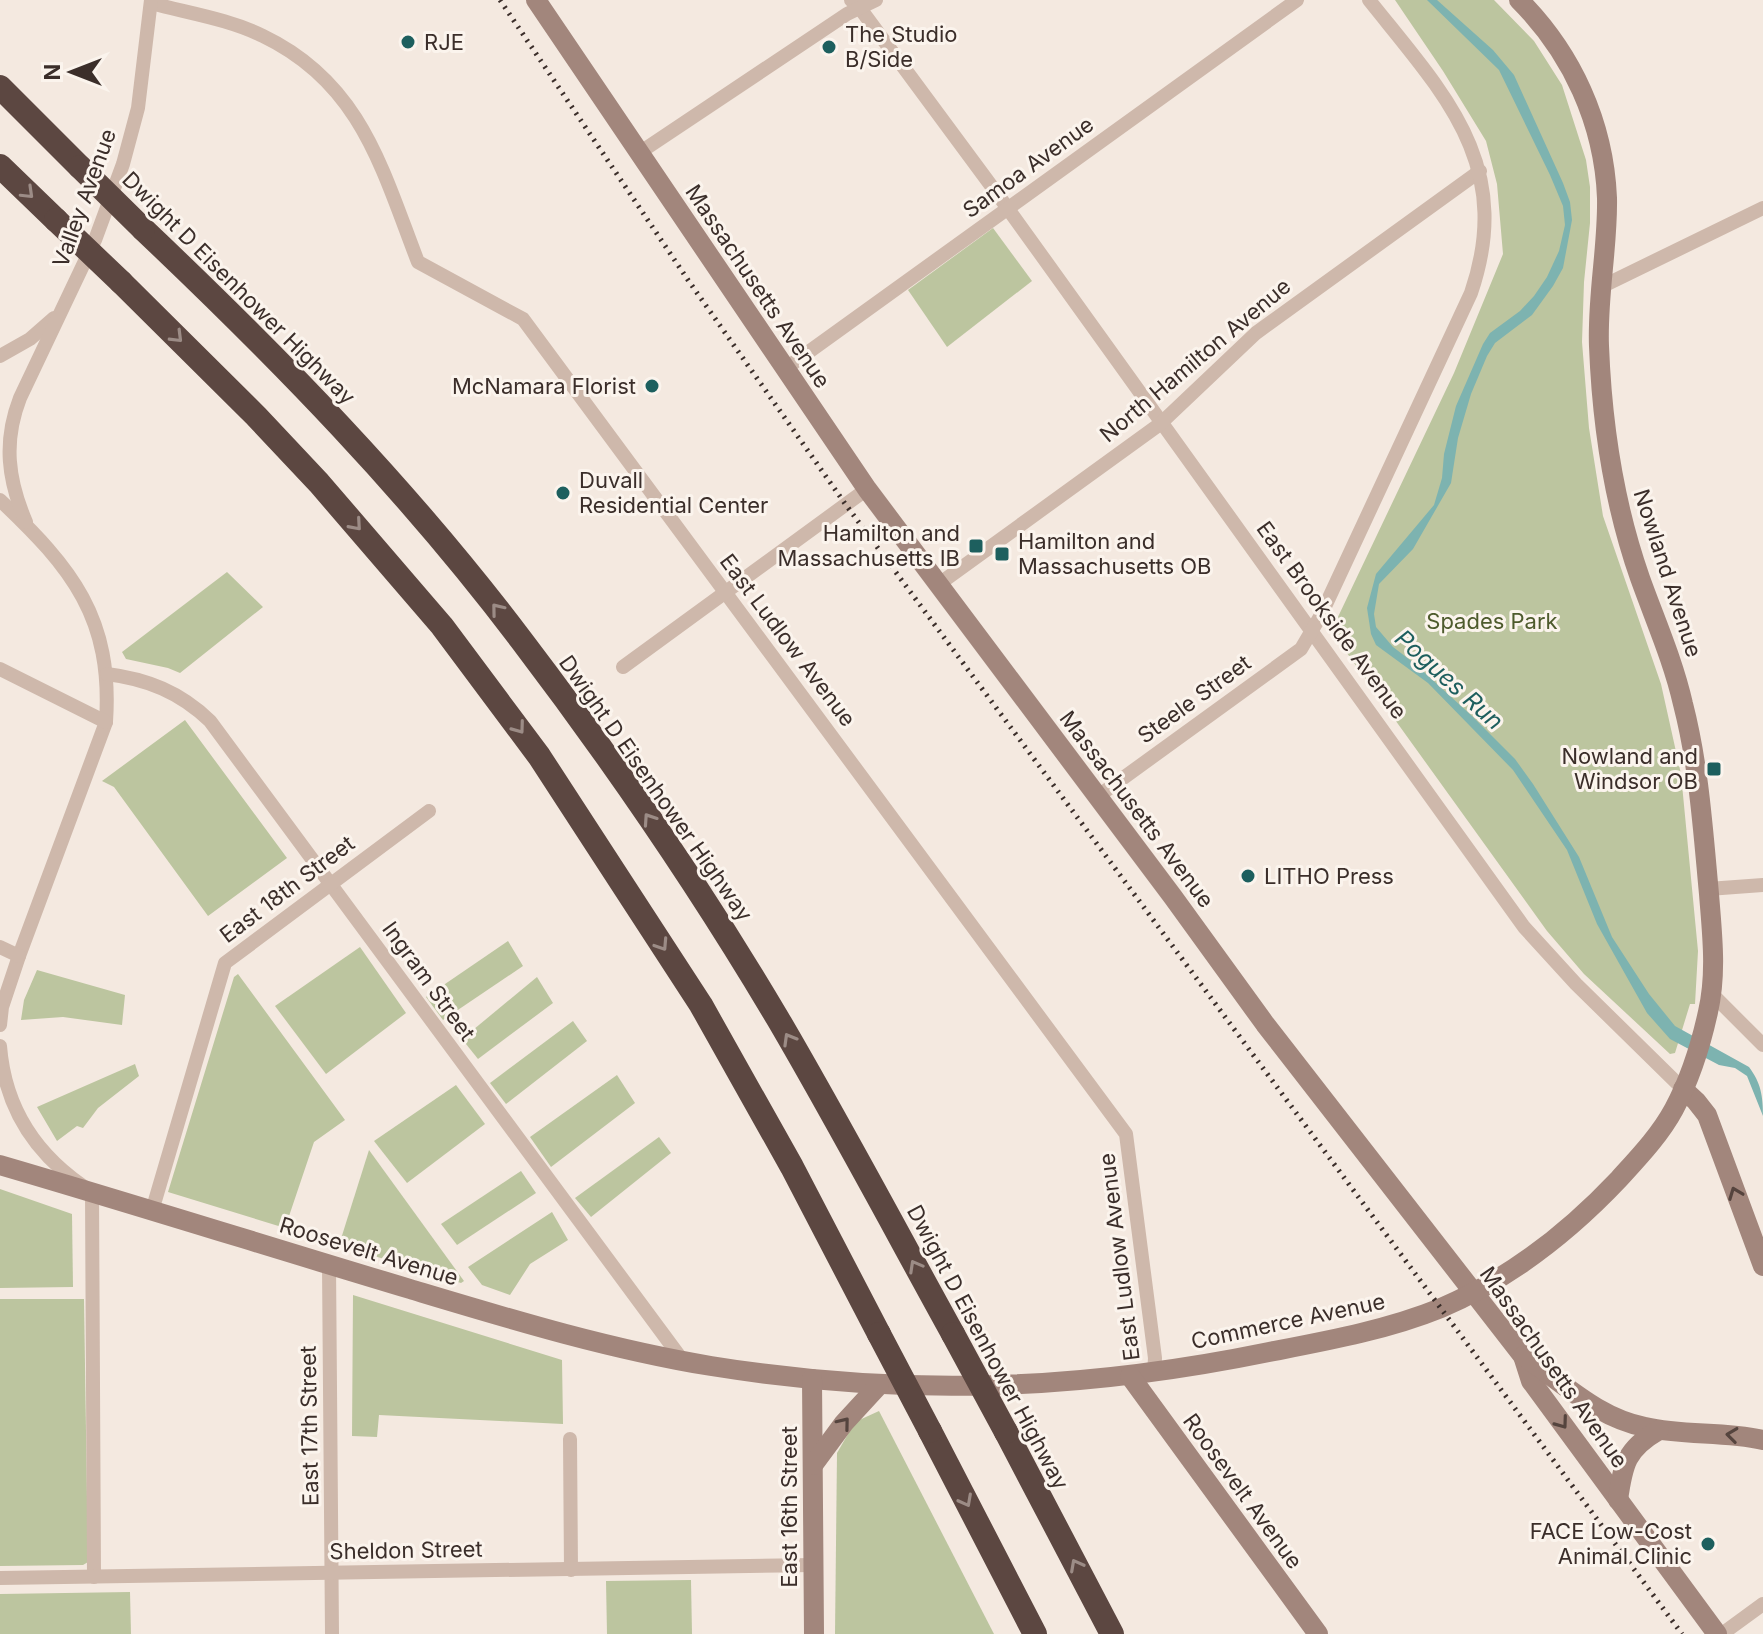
<svg xmlns="http://www.w3.org/2000/svg" width="1763" height="1634" font-family="Inter,sans-serif">
	<style>
		.green { fill: #bcc59f }
		.water { fill: #7db3b0 }
		.lines { fill: none; stroke-linecap: round; stroke-linejoin: round }
		.street { stroke: #ceb8ab; stroke-width: 14 }
		.secondary { stroke: #a2867c; stroke-width: 20 }
		.highway { stroke: #5c4741; stroke-width: 24 }
		.rail { stroke: #3b2e2a; stroke-width: 5; stroke-dasharray: 2 6; stroke-linecap: butt }
		.highway-bridge { stroke: #5c4741; stroke-width: 24 }
		.oneway { stroke: #9c8c86 }
		.oneway2 { stroke: #55443e }
		.poi-dot { fill: #1d5f5e; stroke: #fbf4ed; stroke-width: 3 }
		.labels { text-anchor: middle; stroke-width: 6; stroke-linejoin: round; paint-order: stroke }
		.poi-label { font-size: 22px; fill: #3b2e2a; stroke: #fbf4ed; text-anchor: start }
		.street-label { font-size: 22px; fill: #3b2e2a; stroke: #fbf4ed }
		.park-label { font-size: 22px; fill: #4e5b2d; stroke: #fbf4ed }
		.water-label { font-size: 24px; font-style: italic; fill: #1d5f5e; stroke: #fbf4ed }
	</style>
	<rect width="100%" height="100%" fill="#f4e9e0"/>
	<g class="green">
		<path d="M 1395,0 L 1494,0 L 1534,41 L 1562,85 L 1586,160 L 1590,187 L 1590,223 L 1584,282 L 1582,342 L 1589,428 L 1603,516 L 1661,684 L 1681,774 L 1698,951 L 1695,1004 L 1690,1004 L 1675,1053 L 1670,1054 L 1584,974 L 1547,931 L 1339,642 L 1337,619 L 1454,373 L 1503,254 L 1497,184 L 1486,141 L 1443,71 Z"/>
		<path d="M 993,228 L 1032,281 L 947,347 L 908,290 Z"/>
		<path d="M 227,572 L 263,607 L 180,673 L 168,668 L 126,659 L 122,652 Z"/>
		<path d="M 185,720 L 287,858 L 208,916 L 114,787 L 102,781 Z"/>
		<path d="M 508,941 L 523,966 L 443,1020 L 426,997 Z"/>
		<path d="M 360,947 L 406,1013 L 326,1074 L 275,1006 Z"/>
		<path d="M 37,970 L 125,995 L 122,1025 L 63,1017 L 21,1020 L 24,1000 Z"/>
		<path d="M 238,974 L 345,1120 L 314,1142 L 285,1228 L 168,1192 L 234,977 Z"/>
		<path d="M 537,977 L 553,1003 L 478,1059 L 462,1039 Z"/>
		<path d="M 573,1021 L 587,1041 L 506,1104 L 490,1083 Z"/>
		<path d="M 135,1064 L 139,1076 L 98,1108 L 83,1128 L 77,1126 L 57,1141 L 37,1107 Z"/>
		<path d="M 617,1075 L 635,1103 L 551,1167 L 530,1137 Z"/>
		<path d="M 456,1085 L 485,1124 L 407,1183 L 374,1141 Z"/>
		<path d="M 659,1137 L 671,1153 L 591,1217 L 575,1198 Z"/>
		<path d="M 369,1150 L 464,1281 L 461,1283 L 339,1245 Z"/>
		<path d="M 521,1171 L 536,1193 L 457,1245 L 441,1224 Z"/>
		<path d="M 0,1189 L 72,1214 L 73,1287 L 0,1288 Z"/>
		<path d="M 552,1212 L 568,1240 L 530,1264 L 510,1295 L 482,1285 L 468,1267 Z"/>
		<path d="M 353,1295 L 562,1360 L 563,1424 L 379,1415 L 377,1437 L 352,1436 Z"/>
		<path d="M 0,1299 L 84,1299 L 88,1562 L 83,1565 L 0,1566 Z"/>
		<path d="M 879,1411 L 994,1634 L 835,1634 L 837,1453 L 855,1422 Z"/>
		<path d="M 691,1580 L 692,1634 L 607,1634 L 606,1581 Z"/>
		<path d="M 130,1592 L 131,1634 L 0,1634 L 0,1594 Z"/>
	</g>
	<path class="water" d="M 1427,0 L 1437,0 L 1493,50 L 1514,75 L 1563,183 L 1570,202 L 1572,220 L 1563,268 L 1553,286 L 1532,315 L 1495,343 L 1487,356 L 1471,394 L 1458,438 L 1451,483 L 1413,549 L 1379,584 L 1374,614 L 1376,627 L 1393,647 L 1414,663 L 1472,716 L 1515,759 L 1533,784 L 1579,857 L 1612,937 L 1649,994 L 1675,1026 L 1749,1067 C 1761,1083 1763,1096 1763,1116 L 1747,1076 L 1735,1068 L 1719,1065 L 1670,1039 L 1647,1013 L 1597,924 L 1567,850 L 1513,770 L 1428,683 L 1376,645 L 1371,634 L 1367,608 L 1376,574 L 1434,505 L 1442,478 L 1444,454 L 1456,406 L 1483,344 L 1490,333 L 1520,311 L 1534,296 L 1547,277 L 1559,251 L 1565,225 L 1563,206 L 1550,175 L 1499,70 Z"/>
	<g class="lines">
		<g class="street">
			<path d="M 851,0 L 862,11 L 1001,199 L 1524,927 L 1576,984 L 1683,1089"/>
			<path d="M 151,3 C 188,13 229,19 263,36 C 361,83 382,169 418,262 L 523,319 L 1126,1134 L 1155,1358 L 1154,1373"/>
			<path d="M 639,153 L 847,14 L 876,0"/>
			<path d="M 1601,287 L 1763,208"/>
			<path d="M 0,356 L 30,339 L 54,318"/>
			<path d="M 785,369 L 1297,0"/>
			<path d="M 0,500 C 72,568 113,618 106,722 L 19,956 L 2,1007 L 0,1025"/>
			<path d="M 26,522 C 8,480 3,442 20,398 L 95,240 L 123,164 L 138,108 L 151,0"/>
			<path d="M 939,584 L 1160,424 L 1256,333 L 1480,171"/>
			<path d="M 623,667 L 867,489"/>
			<path d="M 0,669 L 106,722"/>
			<path d="M 107,674 C 147,679 180,692 210,721 L 683,1361"/>
			<path d="M 1097,797 L 1301,649 L 1321,615 L 1471,293 C 1515,164 1444,94 1369,0"/>
			<path d="M 1708,889 L 1763,885"/>
			<path d="M 0,947 L 19,956"/>
			<path d="M 1711,993 L 1763,1045"/>
			<path d="M 0,1046 C 5,1110 38,1158 92,1192 L 94,1577"/>
			<path d="M 152,1211 L 225,963 L 429,811"/>
			<path d="M 329,1265 L 332,1634"/>
			<path d="M 570,1439 L 571,1570"/>
			<path d="M 0,1578 L 813,1565"/>
			<path d="M 1722,1634 L 1763,1604"/>
		</g>
		<g class="secondary">
			<path d="M 536,0 L 867,489 L 1173,897 L 1265,1024 L 1523,1356 L 1531,1381 L 1717,1634"/>
			<path d="M 1683,1089 L 1696,1101 L 1707,1115 L 1763,1266"/>
			<path d="M 0,1165 C 137,1205 273,1248 410,1289 C 510,1319 608,1349 711,1366 C 903,1397 1079,1391 1269,1352 C 1326,1341 1387,1330 1441,1308 C 1509,1279 1569,1232 1619,1179 C 1639,1157 1660,1135 1674,1109 C 1689,1081 1701,1044 1708,1012 C 1717,973 1712,933 1709,894 C 1703,830 1699,766 1683,704 C 1673,660 1655,620 1640,578 C 1614,504 1602,424 1599,346 C 1597,296 1608,247 1607,198 C 1604,123 1572,53 1519,0"/>
			<path d="M 1523,1356 C 1564,1383 1596,1417 1645,1427 C 1684,1436 1724,1431 1763,1440"/>
			<path d="M 1130,1376 L 1318,1634"/>
			<path d="M 812,1379 L 814,1634"/>
			<path d="M 813,1465 L 844,1423 L 879,1385"/>
			<path d="M 1618,1500 C 1623,1464 1626,1449 1659,1430"/>
		</g>
		<g class="highway">
			<path d="M 0,87 L 80,167"/>
			<path d="M 0,166 L 56,220"/>
			<path d="M 143,229 C 279,358 409,491 522,641 C 614,762 701,889 778,1019 C 839,1123 895,1229 953,1334"/>
			<path d="M 121,282 L 256,416 L 319,483 L 442,626 L 539,756 L 701,1005 L 792,1167 L 879,1334"/>
			<path d="M 930,1431 L 1035,1634"/>
			<path d="M 1006,1432 L 1112,1634"/>
		</g>
		<path class="rail" d="M 500,0 L 688,280 L 846,505 L 1682,1634"/>
		<g class="highway-bridge">
			<path d="M 80,167 L 143,229"/>
			<path d="M 56,220 L 121,282"/>
			<path d="M 879,1334 L 930,1431"/>
			<path d="M 953,1334 L 1006,1432"/>
		</g>
	</g>
	<defs><path id="oneway-chevron" d="M-2-3.5L2.5 0L-2 3.5" fill="none" stroke-width="1.6" stroke-linecap="round" stroke-linejoin="round" transform="scale(2)"/></defs>
	<g class="oneway">
		<use href="#oneway-chevron" transform="translate(28 193) rotate(44)"/>
		<use href="#oneway-chevron" transform="translate(177 337) rotate(45)"/>
		<use href="#oneway-chevron" transform="translate(356 525) rotate(49)"/>
		<use href="#oneway-chevron" transform="translate(497 609) rotate(-129)"/>
		<use href="#oneway-chevron" transform="translate(519 728) rotate(54)"/>
		<use href="#oneway-chevron" transform="translate(649 819) rotate(-124)"/>
		<use href="#oneway-chevron" transform="translate(662 945) rotate(57)"/>
		<use href="#oneway-chevron" transform="translate(789 1039) rotate(-120)"/>
		<use href="#oneway-chevron" transform="translate(915 1266) rotate(-119)"/>
		<use href="#oneway-chevron" transform="translate(966 1501) rotate(62)"/>
		<use href="#oneway-chevron" transform="translate(1076 1565) rotate(-118)"/>
	</g>
	<g class="oneway2">
		<use href="#oneway-chevron" transform="translate(1735 1193) rotate(-111)"/>
		<use href="#oneway-chevron" transform="translate(844 1423) rotate(-51)"/>
		<use href="#oneway-chevron" transform="translate(1562 1423) rotate(54)"/>
		<use href="#oneway-chevron" transform="translate(1732 1435) rotate(-173)"/>
	</g>
	<g class="poi-dot">
		<circle cx="408" cy="42" r="8"/>
		<circle cx="829" cy="47" r="8"/>
		<circle cx="652" cy="386" r="8"/>
		<circle cx="563" cy="493" r="8"/>
		<rect x="968" y="538" width="16" height="16" rx="4"/>
		<rect x="994" y="546" width="16" height="16" rx="4"/>
		<rect x="1706" y="761" width="16" height="16" rx="4"/>
		<circle cx="1248" cy="876" r="8"/>
		<circle cx="1708" cy="1544" r="8"/>
	</g>
	<g class="labels">
		<g class="poi-label">
			<text x="845" y="42">The Studio<tspan x="845" dy="25">B/Side</tspan></text>
			<text x="424" y="50">RJE</text>
			<text x="636" y="394" text-anchor="end">McNamara Florist</text>
			<text x="579" y="488">Duvall<tspan x="579" dy="25">Residential Center</tspan></text>
			<text x="960" y="541" text-anchor="end">Hamilton and<tspan x="960" dy="25">Massachusetts IB</tspan></text>
			<text x="1018" y="549">Hamilton and<tspan x="1018" dy="25">Massachusetts OB</tspan></text>
			<text x="1698" y="764" text-anchor="end">Nowland and<tspan x="1698" dy="25">Windsor OB</tspan></text>
			<text x="1264" y="884">LITHO Press</text>
			<text x="1692" y="1539" text-anchor="end">FACE Low-Cost<tspan x="1692" dy="25">Animal Clinic</tspan></text>
		</g>
		<g class="street-label">
			<text transform="translate(1028 167) rotate(-36)" y="8">Samoa Avenue</text>
			<text transform="translate(84 198) rotate(-70)" y="8">Valley Avenue</text>
			<text transform="translate(758 286) rotate(56)" y="8">Massachusetts Avenue</text>
			<text transform="translate(239 288) rotate(45)" y="8">Dwight D Eisenhower Highway</text>
			<text transform="translate(1195 360) rotate(-40)" y="8">North Hamilton Avenue</text>
			<text transform="translate(1668 573) rotate(72)" y="8">Nowland Avenue</text>
			<text transform="translate(1332 620) rotate(54)" y="8">East Brookside Avenue</text>
			<text transform="translate(788 640) rotate(53)" y="8">East Ludlow Avenue</text>
			<text transform="translate(1194 699) rotate(-36)" y="8">Steele Street</text>
			<text transform="translate(656 788) rotate(55)" y="8">Dwight D Eisenhower Highway</text>
			<text transform="translate(1137 809) rotate(53)" y="8">Massachusetts Avenue</text>
			<text transform="translate(287 889) rotate(-37)" y="8">East 18th Street</text>
			<text transform="translate(429 981) rotate(54)" y="8">Ingram Street</text>
			<text transform="translate(369 1251) rotate(17)" y="8">Roosevelt Avenue</text>
			<text transform="translate(1119 1257) rotate(-97)" y="8">East Ludlow Avenue</text>
			<text transform="translate(1288 1321) rotate(-12)" y="8">Commerce Avenue</text>
			<text transform="translate(988 1347) rotate(62)" y="8">Dwight D Eisenhower Highway</text>
			<text transform="translate(1554 1367) rotate(55)" y="8">Massachusetts Avenue</text>
			<text transform="translate(309 1426) rotate(-91)" y="8">East 17th Street</text>
			<text transform="translate(1243 1491) rotate(54)" y="8">Roosevelt Avenue</text>
			<text transform="translate(789 1507) rotate(-90)" y="8">East 16th Street</text>
			<text transform="translate(406 1550) rotate(-1)" y="8">Sheldon Street</text>
		</g>
		<g class="park-label">
			<text x="1492" y="629">Spades Park</text>
		</g>
		<g class="water-label">
			<text transform="translate(1449 680) rotate(42)" y="8">Pogues Run</text>
		</g>
	</g>
	<g transform="translate(72 72) rotate(270)" stroke="#fbf4ed" stroke-width="6" paint-order="stroke">
	<path d="M0-6L14 30L0 20L-14 30Z" fill="#3b2e2a"/>
	<text y="-12" font-size="22" font-weight="bold" text-anchor="middle" fill="#3b2e2a">N</text>
	</g>
</svg>
